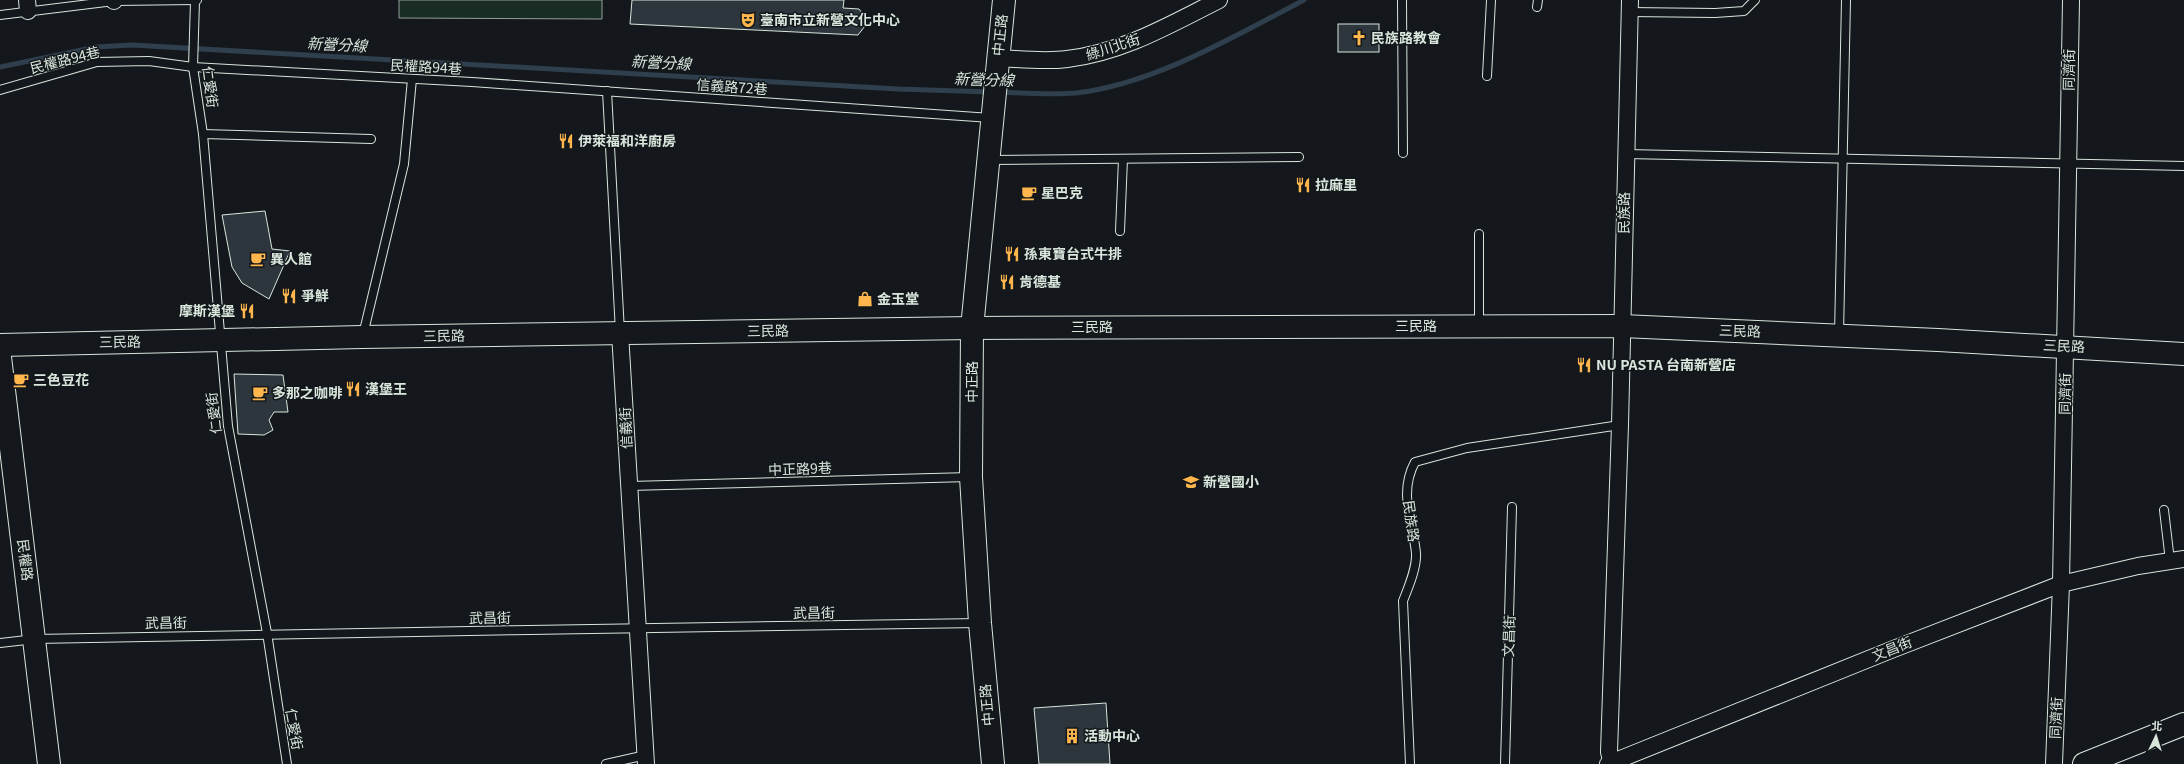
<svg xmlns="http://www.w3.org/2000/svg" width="2184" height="764" font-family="Georgia,'Noto Sans TC',serif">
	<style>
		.green { fill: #1a2d24; stroke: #939e99 }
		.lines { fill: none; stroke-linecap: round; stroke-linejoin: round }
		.stream { stroke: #2f3f4d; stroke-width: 5 }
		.building { fill: #2c363c; stroke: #d8e6dc }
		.lane-casing { stroke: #d8e6dc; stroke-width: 10 }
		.street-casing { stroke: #d8e6dc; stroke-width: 18 }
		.secondary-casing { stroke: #d8e6dc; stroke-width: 24 }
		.lane { stroke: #14181c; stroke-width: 8 }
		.street { stroke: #14181c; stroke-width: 16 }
		.secondary { stroke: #14181c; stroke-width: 22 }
		.labels { text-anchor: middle; stroke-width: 3; stroke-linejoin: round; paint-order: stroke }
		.poi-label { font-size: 14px; font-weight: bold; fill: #d8e6dc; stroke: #14181c; text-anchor: start }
		.street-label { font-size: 14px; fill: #d8e6dc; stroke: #14181c }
		.water-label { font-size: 15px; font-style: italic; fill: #d8e6dc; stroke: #14181c }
	</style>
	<rect width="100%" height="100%" fill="#14181c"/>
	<path class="green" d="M 399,0 L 602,0 L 602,19 L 399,18 Z"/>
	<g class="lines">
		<g class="stream">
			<path d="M 0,67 L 96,47 L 132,45 L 898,89 L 990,92"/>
			<path d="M 1000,92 C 1025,93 1051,95 1076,93 C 1154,84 1235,36 1304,0"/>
		</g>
	</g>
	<g class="building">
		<path d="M 632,0 L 844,0 L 843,8 L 859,9 L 865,17 L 865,26 L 858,35 L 630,24 Z"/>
		<rect x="1338" y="24" width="41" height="28"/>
		<path d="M 265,211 L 272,249 L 290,251 L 269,299 L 242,283 L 232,267 L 222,215 Z"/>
		<path d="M 234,374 L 283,375 L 288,412 L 274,412 L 269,420 L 273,430 L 264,435 L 238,434 Z"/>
		<path d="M 1106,703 L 1110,764 L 1039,764 L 1034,708 Z"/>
	</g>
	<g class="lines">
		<defs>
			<g id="lane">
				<path d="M 1402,0 L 1403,153"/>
				<path d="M 195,1 L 193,67 L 203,134 L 228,426 L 267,633 L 287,764"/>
				<path d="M 1537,7 L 1538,0"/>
				<path d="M 1629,12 L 1715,13 L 1744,11 L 1755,0"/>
				<path d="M 0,15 L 114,1 L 197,0"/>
				<path d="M 1487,76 L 1491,0"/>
				<path d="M 0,90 L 97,62 L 149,61 L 193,67 L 472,82 L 991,118"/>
				<path d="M 607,91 L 620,332"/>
				<path d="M 203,134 L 371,139"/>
				<path d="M 1626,154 L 2184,166"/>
				<path d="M 989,160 L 1299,157"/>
				<path d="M 1120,231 L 1123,159"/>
				<path d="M 1479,325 L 1479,234"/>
				<path d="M 1839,334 L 1846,0"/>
				<path d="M 363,335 L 404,164 L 412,79"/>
				<path d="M 629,486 L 970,477"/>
				<path d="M 2164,510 L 2170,561"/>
				<path d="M 0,643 L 35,639 C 350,631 664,629 979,623"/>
				<path d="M 606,764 L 646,755"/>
				<path d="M 1410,764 L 1403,601 C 1408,588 1417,568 1416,553 C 1413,522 1398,493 1415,462 L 1467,448 L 1620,425"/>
				<path d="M 1505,764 L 1512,507"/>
			</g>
			<g id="street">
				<path d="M 27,0 L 28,11"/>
				<path d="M 114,0 L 114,1"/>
				<path d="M 998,58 C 1021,59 1044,62 1067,59 C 1122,53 1171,24 1219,0"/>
				<path d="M 620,333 L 646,764"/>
				<path d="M 1608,764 L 1891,650 L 2061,584 L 2138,566 L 2184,559"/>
				<path d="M 1612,764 L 1609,752 L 1620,425 L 1630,0"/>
				<path d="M 2054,764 L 2061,584 L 2071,0"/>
			</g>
			<g id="secondary">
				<path d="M 0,345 L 362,337 L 972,328 L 1622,326 L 1938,340 L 2184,354"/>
				<path d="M 0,357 L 49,764"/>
				<path d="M 993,764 L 980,623 L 971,477 L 972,328 L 1004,0"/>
				<path d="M 2084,764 L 2184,724"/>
			</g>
		</defs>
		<use href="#lane" class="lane-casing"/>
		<use href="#street" class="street-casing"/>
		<use href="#secondary" class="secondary-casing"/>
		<use href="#lane" class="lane"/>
		<use href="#street" class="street"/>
		<use href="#secondary" class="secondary"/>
	</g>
	<defs>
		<symbol id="theatre-bare" viewBox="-9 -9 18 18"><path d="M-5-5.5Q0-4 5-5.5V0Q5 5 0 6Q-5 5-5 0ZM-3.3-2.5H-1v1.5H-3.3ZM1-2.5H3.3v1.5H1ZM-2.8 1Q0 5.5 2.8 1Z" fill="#ffb74d" stroke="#14181c" stroke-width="2.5" paint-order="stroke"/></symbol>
		<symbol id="church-bare" viewBox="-9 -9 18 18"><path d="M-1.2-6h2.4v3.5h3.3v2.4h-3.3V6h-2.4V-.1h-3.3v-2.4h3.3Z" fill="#ffb74d" stroke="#14181c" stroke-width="2.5" paint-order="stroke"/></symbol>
		<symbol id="restaurant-bare" viewBox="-9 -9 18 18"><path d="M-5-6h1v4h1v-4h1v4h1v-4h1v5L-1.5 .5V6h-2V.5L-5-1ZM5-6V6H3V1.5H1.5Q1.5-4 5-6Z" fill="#ffb74d" stroke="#14181c" stroke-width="2.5" paint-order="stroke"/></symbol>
		<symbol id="cafe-bare" viewBox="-9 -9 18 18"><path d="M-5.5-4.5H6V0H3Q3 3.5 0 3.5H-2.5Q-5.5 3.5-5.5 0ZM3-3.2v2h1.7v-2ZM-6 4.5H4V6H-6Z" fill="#ffb74d" stroke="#14181c" stroke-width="2.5" paint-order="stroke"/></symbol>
		<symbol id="shop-bare" viewBox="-9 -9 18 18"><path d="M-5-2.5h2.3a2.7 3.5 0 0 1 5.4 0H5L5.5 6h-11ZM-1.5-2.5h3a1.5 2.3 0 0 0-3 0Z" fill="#ffb74d" stroke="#14181c" stroke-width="2.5" paint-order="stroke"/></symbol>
		<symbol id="school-bare" viewBox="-9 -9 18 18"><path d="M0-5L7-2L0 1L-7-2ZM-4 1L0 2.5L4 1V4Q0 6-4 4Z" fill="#ffb74d" stroke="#14181c" stroke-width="2.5" paint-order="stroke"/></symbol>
		<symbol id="building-bare" viewBox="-9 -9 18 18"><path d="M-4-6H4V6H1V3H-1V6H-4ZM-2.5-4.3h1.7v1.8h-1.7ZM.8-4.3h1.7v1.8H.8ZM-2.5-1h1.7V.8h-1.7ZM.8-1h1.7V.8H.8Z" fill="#ffb74d" stroke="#14181c" stroke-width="2.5" paint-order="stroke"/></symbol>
	</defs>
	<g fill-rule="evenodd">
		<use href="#theatre-bare" x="737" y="9" width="22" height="22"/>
		<use href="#church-bare" x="1348" y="27" width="22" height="22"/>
		<use href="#restaurant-bare" x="555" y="130" width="22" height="22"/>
		<use href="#restaurant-bare" x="1292" y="174" width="22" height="22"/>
		<use href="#cafe-bare" x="1018" y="182" width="22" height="22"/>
		<use href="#restaurant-bare" x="1001" y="243" width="22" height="22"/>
		<use href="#cafe-bare" x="247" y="248" width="22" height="22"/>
		<use href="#restaurant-bare" x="996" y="271" width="22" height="22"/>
		<use href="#restaurant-bare" x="278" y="285" width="22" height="22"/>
		<use href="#shop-bare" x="854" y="288" width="22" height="22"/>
		<use href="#restaurant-bare" x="236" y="300" width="22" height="22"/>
		<use href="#restaurant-bare" x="1573" y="354" width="22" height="22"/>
		<use href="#cafe-bare" x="10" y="369" width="22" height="22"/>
		<use href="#restaurant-bare" x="342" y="378" width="22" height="22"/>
		<use href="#cafe-bare" x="249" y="382" width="22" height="22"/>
		<use href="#school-bare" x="1180" y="471" width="22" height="22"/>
		<use href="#building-bare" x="1061" y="725" width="22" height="22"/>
	</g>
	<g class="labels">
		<g class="poi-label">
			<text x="760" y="25">臺南市立新營文化中心</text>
			<text x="1371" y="43">民族路教會</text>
			<text x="578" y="146">伊萊福和洋廚房</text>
			<text x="1315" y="190">拉麻里</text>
			<text x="1041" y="198">星巴克</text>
			<text x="1024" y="259">孫東寶台式牛排</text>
			<text x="270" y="264">異人館</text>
			<text x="1019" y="287">肯德基</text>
			<text x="301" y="301">爭鮮</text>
			<text x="877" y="304">金玉堂</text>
			<text x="235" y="316" text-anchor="end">摩斯漢堡</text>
			<text x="1596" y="370">NU PASTA 台南新營店</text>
			<text x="33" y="385">三色豆花</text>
			<text x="365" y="394">漢堡王</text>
			<text x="272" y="398">多那之咖啡</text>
			<text x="1203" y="487">新營國小</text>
			<text x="1084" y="741">活動中心</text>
		</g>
		<g class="street-label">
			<text transform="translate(1000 35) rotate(-84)" y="5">中正路</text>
			<text transform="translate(1113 47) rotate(-18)" y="5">綠川北街</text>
			<text transform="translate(65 60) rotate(-14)" y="5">民權路94巷</text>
			<text transform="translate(426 67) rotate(3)" y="5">民權路94巷</text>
			<text transform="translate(2069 70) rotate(-89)" y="5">同濟街</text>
			<text transform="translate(210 87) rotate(83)" y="5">仁愛街</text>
			<text transform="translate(732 87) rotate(4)" y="5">信義路72巷</text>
			<text transform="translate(1624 213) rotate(-89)" y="5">民族路</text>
			<text x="1416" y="331">三民路</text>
			<text x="1092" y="332">三民路</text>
			<text transform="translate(768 331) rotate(-1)" y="5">三民路</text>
			<text transform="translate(1740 331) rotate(2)" y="5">三民路</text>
			<text transform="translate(444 336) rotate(-1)" y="5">三民路</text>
			<text transform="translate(120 342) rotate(-1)" y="5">三民路</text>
			<text transform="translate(2064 346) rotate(3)" y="5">三民路</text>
			<text transform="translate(972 382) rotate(-90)" y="5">中正路</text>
			<text transform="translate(2065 394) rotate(-89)" y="5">同濟街</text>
			<text transform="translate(214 413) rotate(-97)" y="5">仁愛街</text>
			<text transform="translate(626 428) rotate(-93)" y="5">信義街</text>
			<text transform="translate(800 469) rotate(-2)" y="5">中正路9巷</text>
			<text transform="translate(1411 521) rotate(82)" y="5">民族路</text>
			<text transform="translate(25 560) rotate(83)" y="5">民權路</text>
			<text transform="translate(814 613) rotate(-1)" y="5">武昌街</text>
			<text transform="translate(490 618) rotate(-1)" y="5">武昌街</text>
			<text transform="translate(166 623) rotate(-1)" y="5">武昌街</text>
			<text transform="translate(1509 636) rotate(-88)" y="5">文昌街</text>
			<text transform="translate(1892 649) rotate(-22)" y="5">文昌街</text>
			<text transform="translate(987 705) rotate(-95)" y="5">中正路</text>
			<text transform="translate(2056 718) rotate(-87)" y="5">同濟街</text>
			<text transform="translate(294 729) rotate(80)" y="5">仁愛街</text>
		</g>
		<g class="water-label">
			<text transform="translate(337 45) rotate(3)" y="5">新營分線</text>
			<text transform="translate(661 63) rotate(3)" y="5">新營分線</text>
			<text transform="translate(984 80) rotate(2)" y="5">新營分線</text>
		</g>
	</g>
	<g transform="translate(2156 736) rotate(4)" stroke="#14181c" stroke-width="3" paint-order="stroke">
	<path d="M0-3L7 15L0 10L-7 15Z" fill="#d8e6dc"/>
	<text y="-6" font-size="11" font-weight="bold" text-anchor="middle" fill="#d8e6dc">北</text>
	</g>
</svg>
